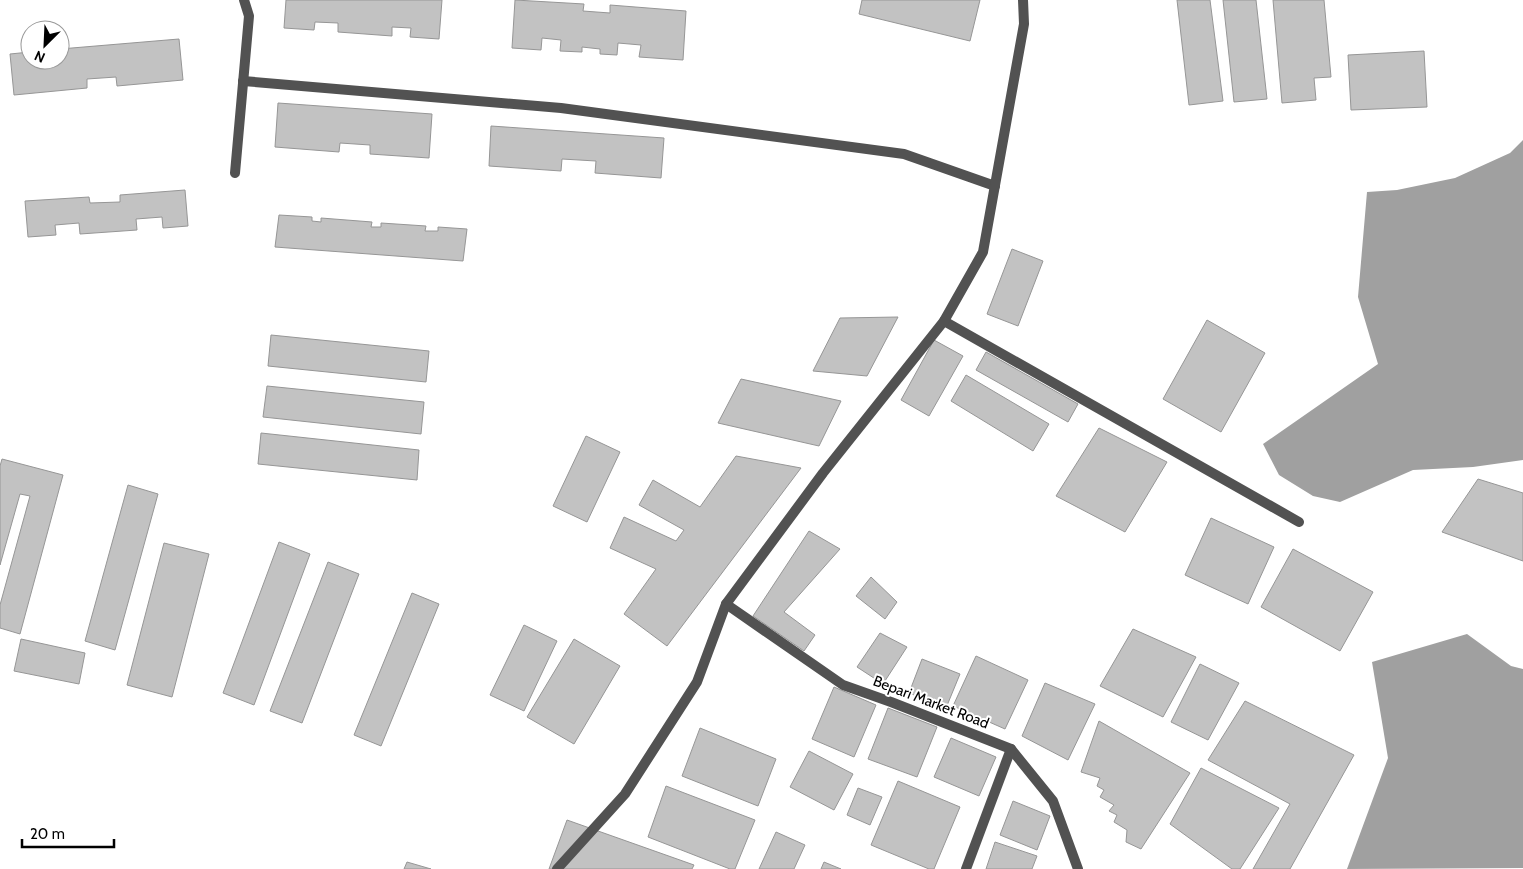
<svg xmlns="http://www.w3.org/2000/svg" width="1523" height="869" font-family="Cabin,sans-serif">
	<style>
		.water { fill: #a0a0a0 }
		.building { fill: #c2c2c2; stroke: #969696 }
		.lines { fill: none; stroke-linecap: round; stroke-linejoin: round }
		.pedestrian { stroke: #525252; stroke-width: 10 }
		.minor { stroke: #525252; stroke-width: 10 }
		.tertiary { stroke: #525252; stroke-width: 10 }
		.labels { text-anchor: middle; stroke-width: 4; stroke-linejoin: round; paint-order: stroke }
		.street-label { font-size: 15px; fill: #000; stroke: #fff }
	</style>
	<rect width="100%" height="100%" fill="#fff"/>
	<g class="water">
		<path d="M 1523,140 L 1523,460 L 1473,467 L 1413,470 L 1340,502 L 1313,496 L 1279,475 L 1263,444 L 1378,364 L 1358,297 L 1367,192 L 1397,190 L 1455,178 L 1510,153 Z"/>
		<path d="M 1467,634 L 1511,666 L 1523,669 L 1523,868 L 1347,869 L 1388,758 L 1372,662 Z"/>
	</g>
	<g class="building">
		<path d="M 286,0 L 442,0 L 439,39 L 410,37 L 411,28 L 392,27 L 392,36 L 338,32 L 338,23 L 315,22 L 314,30 L 284,28 Z"/>
		<path d="M 515,0 L 584,4 L 583,11 L 610,13 L 610,5 L 686,11 L 683,60 L 639,57 L 641,45 L 618,43 L 617,55 L 600,54 L 600,49 L 582,47 L 582,52 L 560,51 L 561,40 L 542,38 L 541,50 L 512,48 Z"/>
		<path d="M 862,0 L 980,0 L 970,41 L 859,14 Z"/>
		<path d="M 1177,0 L 1210,0 L 1223,101 L 1189,105 Z"/>
		<path d="M 1223,0 L 1256,0 L 1267,99 L 1234,102 Z"/>
		<path d="M 1273,0 L 1324,0 L 1331,77 L 1314,78 L 1316,100 L 1282,103 Z"/>
		<path d="M 179,39 L 183,80 L 117,86 L 116,77 L 87,79 L 87,88 L 14,95 L 10,54 L 30,52 L 30,60 L 60,60 L 60,49 Z"/>
		<path d="M 1424,51 L 1427,107 L 1351,110 L 1348,55 Z"/>
		<path d="M 278,103 L 432,114 L 429,158 L 370,154 L 370,145 L 340,143 L 339,152 L 275,147 Z"/>
		<path d="M 491,126 L 664,138 L 661,178 L 595,173 L 596,161 L 562,159 L 561,171 L 489,166 Z"/>
		<path d="M 185,190 L 188,226 L 163,228 L 162,217 L 136,219 L 137,230 L 80,234 L 79,223 L 55,225 L 56,235 L 28,237 L 25,201 L 89,197 L 90,203 L 120,202 L 120,195 Z"/>
		<path d="M 279,215 L 312,217 L 312,221 L 321,222 L 321,218 L 372,222 L 371,227 L 381,227 L 381,223 L 426,226 L 425,231 L 438,231 L 438,227 L 467,229 L 463,261 L 275,247 Z"/>
		<path d="M 1012,249 L 1043,261 L 1018,326 L 987,314 Z"/>
		<path d="M 898,317 L 867,376 L 813,371 L 840,318 Z"/>
		<path d="M 1207,320 L 1265,353 L 1221,432 L 1163,399 Z"/>
		<path d="M 271,335 L 429,351 L 426,382 L 268,366 Z"/>
		<path d="M 934,340 L 963,356 L 929,416 L 901,400 Z"/>
		<path d="M 986,352 L 1078,404 L 1068,422 L 976,370 Z"/>
		<path d="M 966,375 L 1049,424 L 1033,451 L 951,401 Z"/>
		<path d="M 741,379 L 841,401 L 819,446 L 718,423 Z"/>
		<path d="M 267,386 L 424,402 L 421,434 L 263,417 Z"/>
		<path d="M 1099,428 L 1167,462 L 1125,532 L 1056,496 Z"/>
		<path d="M 261,433 L 419,450 L 417,480 L 258,464 Z"/>
		<path d="M 586,436 L 620,452 L 587,522 L 553,506 Z"/>
		<path d="M 736,456 L 801,468 L 667,646 L 624,614 L 656,569 L 610,548 L 624,517 L 676,541 L 684,530 L 639,505 L 653,480 L 700,507 Z"/>
		<path d="M 2,459 L 63,475 L 20,634 L 0,628 L 0,605 L 30,496 L 20,494 L 0,565 L 0,466 Z"/>
		<path d="M 1478,479 L 1523,493 L 1523,561 L 1442,532 Z"/>
		<path d="M 128,485 L 158,494 L 115,650 L 85,641 Z"/>
		<path d="M 1211,518 L 1274,547 L 1248,604 L 1185,575 Z"/>
		<path d="M 809,531 L 840,549 L 784,612 L 815,635 L 804,651 L 753,616 Z"/>
		<path d="M 279,542 L 310,554 L 254,705 L 223,693 Z"/>
		<path d="M 164,543 L 209,554 L 172,697 L 127,685 Z"/>
		<path d="M 1293,549 L 1373,592 L 1340,651 L 1261,607 Z"/>
		<path d="M 328,562 L 359,574 L 302,723 L 270,711 Z"/>
		<path d="M 871,577 L 897,602 L 885,619 L 856,596 Z"/>
		<path d="M 412,593 L 439,604 L 381,746 L 354,735 Z"/>
		<path d="M 524,625 L 557,641 L 524,711 L 490,695 Z"/>
		<path d="M 1133,629 L 1196,657 L 1163,717 L 1100,686 Z"/>
		<path d="M 880,633 L 907,647 L 883,684 L 857,667 Z"/>
		<path d="M 21,639 L 85,653 L 79,684 L 14,671 Z"/>
		<path d="M 574,639 L 620,666 L 574,744 L 527,717 Z"/>
		<path d="M 976,656 L 1028,680 L 1005,729 L 953,706 Z"/>
		<path d="M 922,659 L 960,674 L 946,708 L 909,693 Z"/>
		<path d="M 1200,664 L 1239,683 L 1208,740 L 1171,722 Z"/>
		<path d="M 1045,683 L 1095,704 L 1068,760 L 1022,736 Z"/>
		<path d="M 834,687 L 876,705 L 854,757 L 812,739 Z"/>
		<path d="M 1245,701 L 1354,755 L 1290,869 L 1253,869 L 1290,804 L 1208,760 Z"/>
		<path d="M 888,708 L 937,727 L 917,777 L 868,759 Z"/>
		<path d="M 1099,721 L 1190,773 L 1141,849 L 1126,842 L 1127,830 L 1114,822 L 1117,815 L 1109,811 L 1114,805 L 1100,797 L 1104,790 L 1097,786 L 1100,778 L 1081,772 Z"/>
		<path d="M 700,728 L 776,759 L 758,806 L 682,776 Z"/>
		<path d="M 951,738 L 996,757 L 979,796 L 934,777 Z"/>
		<path d="M 809,751 L 853,774 L 834,810 L 790,787 Z"/>
		<path d="M 1201,768 L 1279,808 L 1240,869 L 1232,869 L 1170,824 Z"/>
		<path d="M 898,781 L 960,807 L 934,869 L 929,869 L 871,845 Z"/>
		<path d="M 666,786 L 755,820 L 735,869 L 730,869 L 648,837 Z"/>
		<path d="M 858,788 L 882,797 L 870,825 L 847,815 Z"/>
		<path d="M 1013,801 L 1050,816 L 1037,850 L 1000,835 Z"/>
		<path d="M 567,820 L 694,865 L 692,869 L 549,869 Z"/>
		<path d="M 776,832 L 805,845 L 794,869 L 759,869 Z"/>
		<path d="M 995,842 L 1037,856 L 1032,869 L 986,869 Z"/>
		<path d="M 407,862 L 431,869 L 404,869 Z"/>
		<path d="M 824,862 L 841,869 L 821,869 Z"/>
	</g>
	<g class="lines">
		<path class="pedestrian" d="M 243,81 L 561,108 L 904,154 L 995,186"/>
		<g class="minor">
			<path d="M 235,173 L 249,16 L 244,0"/>
			<path d="M 944,321 L 1299,522"/>
			<path d="M 726,604 L 843,685 L 891,702 L 1011,749 L 1053,801 L 1078,869"/>
			<path d="M 966,869 L 1011,749"/>
		</g>
		<path class="tertiary" d="M 557,869 L 625,794 L 697,682 L 726,604 L 823,473 L 944,321 L 983,252 L 1024,24 L 1023,0"/>
	</g>
	<g class="labels">
		<g class="street-label">
			<text transform="translate(931 702) rotate(21)" y="5">Bepari Market Road</text>
		</g>
	</g>
	<g transform="translate(45 45) rotate(204)"><circle r="24" fill="#ffffff" stroke="#999999"/>
	<path d="M0-4L9 19L0 12L-9 19Z" fill="#000000"/>
	<text y="-8" font-size="14" font-weight="bold" text-anchor="middle" fill="#000000">N</text>
	</g>
	<path d="M22 839v8h92v-8" fill="none" stroke="#000000" stroke-width="2.5"/>
	<text x="30" y="839" font-size="15" fill="#000000" stroke="#ffffff" stroke-width="4" paint-order="stroke">20 m</text>
</svg>
